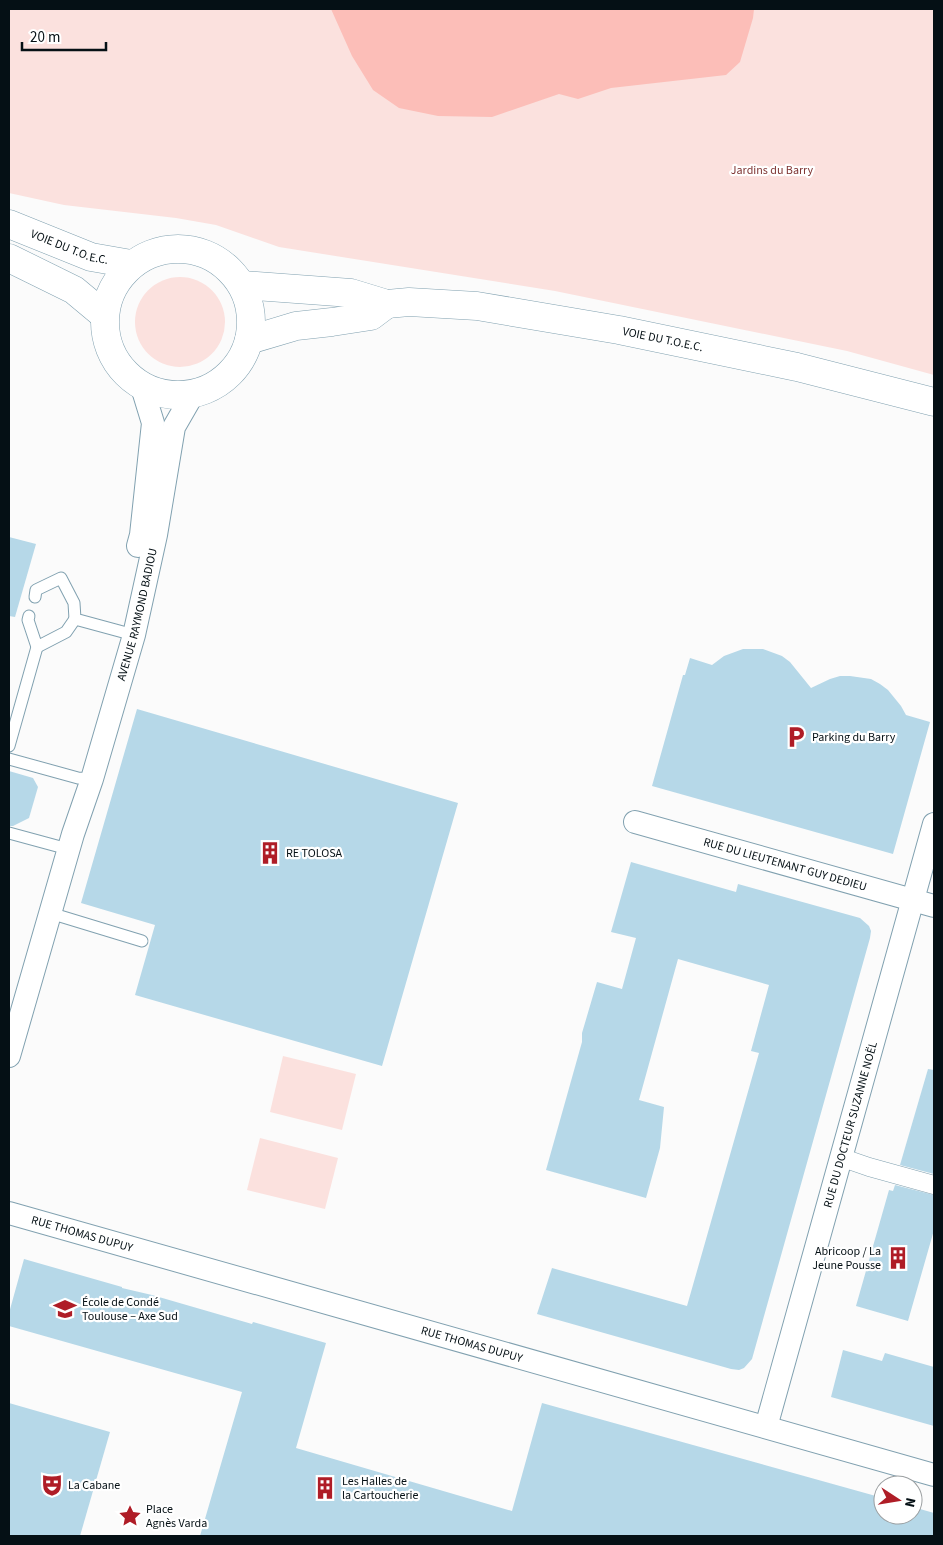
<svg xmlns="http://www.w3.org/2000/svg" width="943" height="1545" font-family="'Source Sans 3',sans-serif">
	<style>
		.green { fill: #fbe1de }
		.water { fill: #fcbeb8 }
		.building { fill: #b6d8e8 }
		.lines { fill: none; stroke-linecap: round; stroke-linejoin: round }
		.service-casing { stroke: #81a1b0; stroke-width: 13 }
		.pedestrian-casing { stroke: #81a1b0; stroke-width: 19 }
		.minor-casing { stroke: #81a1b0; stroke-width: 24 }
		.tertiary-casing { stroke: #81a1b0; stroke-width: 29 }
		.service { stroke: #fff; stroke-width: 11 }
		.pedestrian { stroke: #fff; stroke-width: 18 }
		.minor { stroke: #fff; stroke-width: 22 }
		.tertiary { stroke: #fff; stroke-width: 28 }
		.labels { text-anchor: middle; stroke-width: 4.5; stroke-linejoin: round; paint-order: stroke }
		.park-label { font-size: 12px; fill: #7d3331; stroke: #fff }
		.street-label { font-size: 12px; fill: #051015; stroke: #fff }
		.poi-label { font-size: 12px; fill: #051015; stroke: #fff; text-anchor: start }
	</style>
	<rect width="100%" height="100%" fill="#fbfbfb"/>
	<g class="green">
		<path d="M 9,9 L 934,9 L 934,375 L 847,351 L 555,291 L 279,247 L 216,225 L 176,218 L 64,205 L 9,193 Z"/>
		<circle cx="180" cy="322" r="45"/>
		<path d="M 283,1056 L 356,1074 L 342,1130 L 270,1112 Z"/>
		<path d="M 260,1138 L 338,1158 L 325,1209 L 247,1190 Z"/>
	</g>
	<path class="water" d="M 331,9 L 754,9 L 753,18 L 740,62 L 726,75 L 611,88 L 578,99 L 559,94 L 492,117 L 438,116 L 399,108 L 373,90 L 352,56 Z"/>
	<g class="building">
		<path d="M 9,537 L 36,544 L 15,617 L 9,616 Z"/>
		<path d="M 743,649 L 763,649 L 782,656 L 790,662 L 811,688 L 830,679 L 840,676 L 850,676 L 871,679 L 880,684 L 888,690 L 901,706 L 906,715 L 930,722 L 893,854 L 652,786 L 683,675 L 685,675 L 690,658 L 712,665 L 724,656 Z"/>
		<path d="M 137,709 L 458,803 L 382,1066 L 135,995 L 155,925 L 81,903 Z"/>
		<path d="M 9,771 L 33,778 L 38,787 L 29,818 L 13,826 L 9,826 Z"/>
		<path d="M 631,862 L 736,892 L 738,884 L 860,918 L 869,926 L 871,931 L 870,938 L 752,1359 L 744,1368 L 739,1370 L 731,1369 L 537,1314 L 552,1268 L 687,1306 L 759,1053 L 751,1051 L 769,985 L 678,959 L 639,1100 L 664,1107 L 660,1148 L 646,1198 L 546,1170 L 582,1042 L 582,1033 L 597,982 L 622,989 L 636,938 L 611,932 Z"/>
		<path d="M 928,1069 L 934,1070 L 934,1174 L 900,1165 Z"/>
		<path d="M 895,1185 L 934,1195 L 934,1230 L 908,1321 L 856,1306 L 889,1190 L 893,1191 Z"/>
		<path d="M 24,1259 L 122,1287 L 122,1288 L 152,1295 L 252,1324 L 253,1322 L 326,1343 L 296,1448 L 512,1511 L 542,1403 L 883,1498 L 883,1515 L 913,1515 L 913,1507 L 934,1513 L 934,1536 L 200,1536 L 242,1392 L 9,1326 L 9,1313 Z"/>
		<path d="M 843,1350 L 882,1361 L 885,1353 L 934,1367 L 934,1426 L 831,1397 Z"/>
		<path d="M 9,1403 L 110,1432 L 80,1536 L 9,1536 Z"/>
	</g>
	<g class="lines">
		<defs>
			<g id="service">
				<path d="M 35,597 L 36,590 L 61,578 L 74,603 L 75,619 L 134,635"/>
				<path d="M 29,616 L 28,620 L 37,647 L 66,632 L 75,619"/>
				<path d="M 9,746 L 37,647"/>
				<path d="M 9,759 L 78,778 L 92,779"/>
				<path d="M 9,833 L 68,849"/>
				<path d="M 50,913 L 142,941"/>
			</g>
			<path id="pedestrian" d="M 840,1157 L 869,1167 L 934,1185"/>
			<g id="minor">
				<path d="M 138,546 L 141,535 L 153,423 L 142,387"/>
				<path id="s1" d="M 635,822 L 934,906"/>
				<path id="s2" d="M 9,1056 L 73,834 L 92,779 L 134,635 L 156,535 L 174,427 L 193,394"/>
				<path id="s3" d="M 9,1213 L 934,1475"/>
				<path id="s4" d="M 766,1427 L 934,824"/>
			</g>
			<g id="tertiary">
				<path id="s5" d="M 9,224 L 91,257 L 131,264"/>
				<circle cx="178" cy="322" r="73"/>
				<path d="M 9,258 L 74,290 L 104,315"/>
				<path id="s6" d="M 242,285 L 351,293 L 387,304 L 409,302 L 477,306 L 619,330 L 797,367 L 934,402"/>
				<path d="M 249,340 L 296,326 L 332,322 L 371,316 L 387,304"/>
			</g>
		</defs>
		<use href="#service" class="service-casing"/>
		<use href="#pedestrian" class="pedestrian-casing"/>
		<use href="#minor" class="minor-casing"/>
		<use href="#tertiary" class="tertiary-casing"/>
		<use href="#service" class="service"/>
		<use href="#pedestrian" class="pedestrian"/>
		<use href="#minor" class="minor"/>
		<use href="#tertiary" class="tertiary"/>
	</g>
	<defs>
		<symbol id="parking-bare" viewBox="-9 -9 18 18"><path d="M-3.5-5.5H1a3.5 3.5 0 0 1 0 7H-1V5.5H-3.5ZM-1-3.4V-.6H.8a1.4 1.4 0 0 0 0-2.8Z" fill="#af1d27" stroke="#fff" stroke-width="2.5" paint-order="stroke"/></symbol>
		<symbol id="building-bare" viewBox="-9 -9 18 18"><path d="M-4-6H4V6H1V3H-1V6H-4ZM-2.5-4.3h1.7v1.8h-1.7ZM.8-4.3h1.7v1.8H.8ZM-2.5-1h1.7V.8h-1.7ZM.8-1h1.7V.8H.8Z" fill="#af1d27" stroke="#fff" stroke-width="2.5" paint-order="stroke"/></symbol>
		<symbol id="university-bare" viewBox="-9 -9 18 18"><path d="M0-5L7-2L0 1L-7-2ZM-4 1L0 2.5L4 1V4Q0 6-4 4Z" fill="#af1d27" stroke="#fff" stroke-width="2.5" paint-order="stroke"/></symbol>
		<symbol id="theatre-bare" viewBox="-9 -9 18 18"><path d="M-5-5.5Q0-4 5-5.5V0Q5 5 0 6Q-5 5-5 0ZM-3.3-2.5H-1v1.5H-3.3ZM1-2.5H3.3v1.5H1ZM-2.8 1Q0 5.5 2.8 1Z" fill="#af1d27" stroke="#fff" stroke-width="2.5" paint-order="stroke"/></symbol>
		<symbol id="sight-bare" viewBox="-9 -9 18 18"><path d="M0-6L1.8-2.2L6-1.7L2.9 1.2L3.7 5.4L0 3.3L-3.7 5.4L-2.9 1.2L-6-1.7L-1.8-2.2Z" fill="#af1d27" stroke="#fff" stroke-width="2.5" paint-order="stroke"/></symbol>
	</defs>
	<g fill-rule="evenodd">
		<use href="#parking-bare" x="780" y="721" width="32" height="32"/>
		<use href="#building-bare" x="254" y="837" width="32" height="32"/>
		<use href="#building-bare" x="882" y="1242" width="32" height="32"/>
		<use href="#university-bare" x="49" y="1293" width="32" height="32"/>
		<use href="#theatre-bare" x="36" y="1469" width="32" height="32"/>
		<use href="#building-bare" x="309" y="1472" width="32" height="32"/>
		<use href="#sight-bare" x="114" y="1500" width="32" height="32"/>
	</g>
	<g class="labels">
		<g class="park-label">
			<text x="772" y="174">Jardins du Barry</text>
		</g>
		<g class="street-label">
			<text dy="4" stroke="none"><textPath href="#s5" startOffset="65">VOIE DU T.O.E.C.</textPath></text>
			<text dy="4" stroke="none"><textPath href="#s6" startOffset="426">VOIE DU T.O.E.C.</textPath></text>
			<text dy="4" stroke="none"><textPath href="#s2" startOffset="460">AVENUE RAYMOND BADIOU</textPath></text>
			<text dy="4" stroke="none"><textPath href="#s1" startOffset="156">RUE DU LIEUTENANT GUY DEDIEU</textPath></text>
			<text dy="4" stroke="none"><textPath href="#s4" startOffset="314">RUE DU DOCTEUR SUZANNE NOËL</textPath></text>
			<text dy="4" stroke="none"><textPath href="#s3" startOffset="76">RUE THOMAS DUPUY</textPath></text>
			<text dy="4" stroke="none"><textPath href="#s3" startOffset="481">RUE THOMAS DUPUY</textPath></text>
		</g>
		<g class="poi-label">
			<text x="812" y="741">Parking du Barry</text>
			<text x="286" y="857">RE TOLOSA</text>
			<text x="881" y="1255" text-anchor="end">Abricoop / La<tspan x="881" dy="14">Jeune Pousse</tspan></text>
			<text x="82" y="1306">École de Condé<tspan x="82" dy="14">Toulouse – Axe Sud</tspan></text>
			<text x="342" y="1485">Les Halles de<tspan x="342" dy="14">la Cartoucherie</tspan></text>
			<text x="68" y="1489">La Cabane</text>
			<text x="146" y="1513">Place<tspan x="146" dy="14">Agnès Varda</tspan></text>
		</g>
	</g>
	<rect width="943" height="1545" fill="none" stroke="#051015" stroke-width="20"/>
	<g transform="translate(898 1500) rotate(102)"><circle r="24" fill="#ffffff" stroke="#9b9fa1"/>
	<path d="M0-4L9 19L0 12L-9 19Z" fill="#af1d27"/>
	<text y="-8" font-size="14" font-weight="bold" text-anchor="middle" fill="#051015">N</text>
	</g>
	<path d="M22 42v8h84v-8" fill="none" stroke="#051015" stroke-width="2.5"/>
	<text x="30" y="42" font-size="15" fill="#051015" stroke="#ffffff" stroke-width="4" paint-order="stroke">20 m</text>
</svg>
